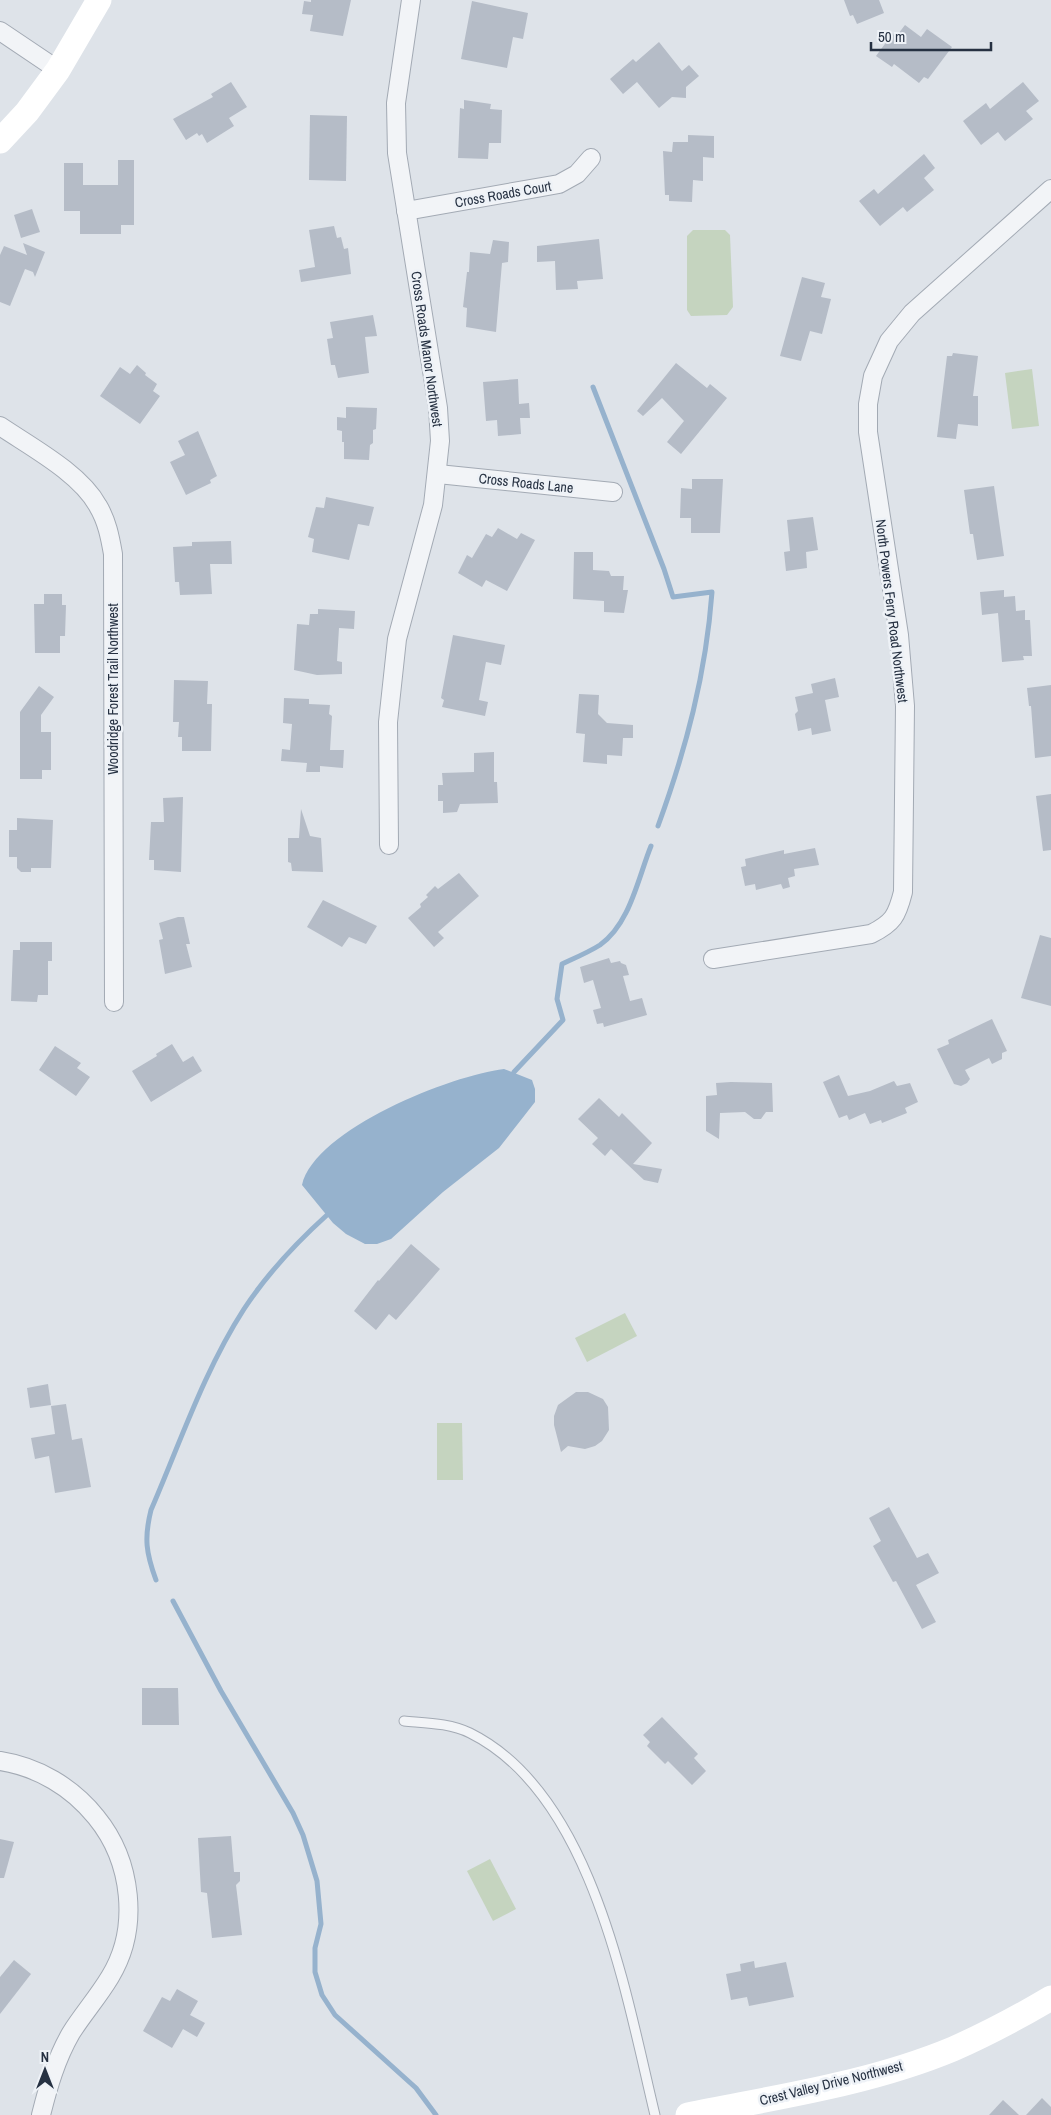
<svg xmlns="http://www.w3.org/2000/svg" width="1051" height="2115" font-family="'Archivo Narrow',sans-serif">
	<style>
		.green { fill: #c5d4bf }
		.water { fill: #96b2cd }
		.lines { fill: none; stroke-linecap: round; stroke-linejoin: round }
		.stream { stroke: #96b2cd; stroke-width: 5 }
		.building { fill: #b5bcc7 }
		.lane-casing { stroke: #a3aab4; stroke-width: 11 }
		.street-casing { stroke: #a3aab4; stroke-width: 20 }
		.lane { stroke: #f2f4f7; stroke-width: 9 }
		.street { stroke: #f2f4f7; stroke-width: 18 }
		.secondary { stroke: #fff; stroke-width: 25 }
		.labels { text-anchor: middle; stroke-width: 5; stroke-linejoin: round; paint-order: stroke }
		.street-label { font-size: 14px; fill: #263142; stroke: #eef2f7 }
	</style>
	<rect width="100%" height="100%" fill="#dee3e9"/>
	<g class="green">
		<path d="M 693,230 L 725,230 L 730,235 L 733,307 L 727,315 L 691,316 L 687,310 L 687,236 Z"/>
		<path d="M 1032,369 L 1039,426 L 1012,429 L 1005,373 Z"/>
		<path d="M 625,1313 L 637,1336 L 587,1362 L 575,1338 Z"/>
		<path d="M 437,1423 L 462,1423 L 463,1480 L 437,1480 Z"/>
		<path d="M 490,1859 L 516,1909 L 493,1921 L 467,1871 Z"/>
	</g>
	<path class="water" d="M 504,1069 L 532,1080 L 535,1089 L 535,1102 L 499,1148 L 443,1192 L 391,1239 L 377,1244 L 365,1244 L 346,1234 L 333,1223 L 302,1185 C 315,1129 452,1075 504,1069 Z"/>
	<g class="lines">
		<g class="stream">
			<path d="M 593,387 L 664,569 L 673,597 L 712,592 C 706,674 686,749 658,826"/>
			<path d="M 514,1072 L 563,1020 L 557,999 L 562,964 C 575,958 589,952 600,945 C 630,924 638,878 651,846"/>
			<path d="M 156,1580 C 146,1553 144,1538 151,1510 C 180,1443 204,1371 244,1309 C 267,1274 296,1243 327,1215"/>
			<path d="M 173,1601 L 221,1691 L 293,1813 L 303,1835 L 317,1881 L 321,1924 L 315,1948 L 315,1972 L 322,1995 L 335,2015 L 416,2088 L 436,2115"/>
		</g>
	</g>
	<g class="building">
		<path d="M 311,0 L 351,0 L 343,36 L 310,31 L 313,15 L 302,14 L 304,1 L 311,2 Z"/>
		<path d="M 844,0 L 879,0 L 884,13 L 857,24 L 853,15 L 850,16 Z"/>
		<path d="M 472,1 L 528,13 L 523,39 L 513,37 L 507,68 L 461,59 Z"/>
		<path d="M 905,25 L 921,37 L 927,29 L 952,47 L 928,79 L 924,77 L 919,83 L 894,64 L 892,67 L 876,56 L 893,33 L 895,38 Z"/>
		<path d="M 659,42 L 682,71 L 689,65 L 699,76 L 686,87 L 686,98 L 672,97 L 659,108 L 637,82 L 623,94 L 610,79 L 633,59 L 636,62 Z"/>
		<path d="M 231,82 L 247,107 L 229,118 L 234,126 L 207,143 L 202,134 L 199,136 L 197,133 L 186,140 L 173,119 L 213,97 L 211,94 Z"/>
		<path d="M 1023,82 L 1039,101 L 1026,111 L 1033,119 L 1005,141 L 998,132 L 981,145 L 963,121 L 986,103 L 990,109 Z"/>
		<path d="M 464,100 L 491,104 L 490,109 L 502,110 L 501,143 L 489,143 L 488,159 L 458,158 L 460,108 L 464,109 Z"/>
		<path d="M 310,115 L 347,116 L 346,181 L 309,180 Z"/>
		<path d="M 688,135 L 714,136 L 714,158 L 703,157 L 703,181 L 693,180 L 692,202 L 669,201 L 669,195 L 665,195 L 663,151 L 672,152 L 673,142 L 688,142 Z"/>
		<path d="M 924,154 L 935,168 L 924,178 L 934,190 L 907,212 L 903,207 L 880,226 L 859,201 L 874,189 L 878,194 Z"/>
		<path d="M 118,160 L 134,160 L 134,225 L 121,225 L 121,234 L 80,234 L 80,211 L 64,211 L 64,163 L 83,163 L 83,185 L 118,185 Z"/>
		<path d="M 32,209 L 40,232 L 21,238 L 14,215 Z"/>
		<path d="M 334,226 L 337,238 L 341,237 L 344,249 L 348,248 L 351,274 L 301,282 L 299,270 L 315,267 L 309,230 Z"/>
		<path d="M 599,239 L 603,279 L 577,281 L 578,289 L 556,290 L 555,261 L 537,262 L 537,246 Z"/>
		<path d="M 493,240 L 509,242 L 508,262 L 502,263 L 496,332 L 466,327 L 467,308 L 463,307 L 467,272 L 469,272 L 470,252 L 490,254 Z"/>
		<path d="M 23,243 L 45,252 L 35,277 L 33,272 L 25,269 L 10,306 L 0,302 L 0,255 L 4,246 L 27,255 Z"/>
		<path d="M 802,277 L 825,283 L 821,297 L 831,299 L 822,334 L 810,331 L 801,361 L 780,356 Z"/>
		<path d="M 373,315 L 377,336 L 365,337 L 369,373 L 338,378 L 335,365 L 331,365 L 327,339 L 333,338 L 330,322 Z"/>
		<path d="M 953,353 L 978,356 L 973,396 L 978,396 L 978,426 L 958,424 L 956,439 L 937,437 L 947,356 L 952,356 Z"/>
		<path d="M 676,363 L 707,388 L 710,384 L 727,398 L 681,454 L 667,442 L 684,421 L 662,398 L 643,416 L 637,411 Z"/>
		<path d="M 137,365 L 146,373 L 145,375 L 157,384 L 153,391 L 160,396 L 140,424 L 100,396 L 120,367 L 130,374 Z"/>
		<path d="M 518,379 L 519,404 L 529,403 L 530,418 L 520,418 L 521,434 L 498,436 L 497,420 L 486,421 L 483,382 Z"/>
		<path d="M 346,407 L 377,408 L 376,429 L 373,430 L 373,443 L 370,445 L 369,460 L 344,459 L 344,442 L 342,442 L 342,431 L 337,430 L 337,417 L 346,418 Z"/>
		<path d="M 198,431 L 217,476 L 210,480 L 211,483 L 186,495 L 170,462 L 185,455 L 178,441 Z"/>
		<path d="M 692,479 L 723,479 L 720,533 L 691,533 L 691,518 L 680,518 L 681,488 L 692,489 Z"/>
		<path d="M 994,486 L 1004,556 L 977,560 L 973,534 L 970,534 L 964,490 Z"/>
		<path d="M 326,497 L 374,507 L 369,526 L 358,524 L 349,560 L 312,552 L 314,539 L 308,537 L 316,507 L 324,508 Z"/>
		<path d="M 813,517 L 818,550 L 806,552 L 807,568 L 786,571 L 784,552 L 790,551 L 787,520 Z"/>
		<path d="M 498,528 L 517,539 L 521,533 L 535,540 L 507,591 L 486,580 L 482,587 L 458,573 L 467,555 L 472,558 L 486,534 L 492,537 Z"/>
		<path d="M 231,541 L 232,564 L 210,564 L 212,594 L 180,595 L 179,582 L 175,582 L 173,547 L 192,546 L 192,542 Z"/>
		<path d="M 574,552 L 593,552 L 593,570 L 609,571 L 611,576 L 624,576 L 623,590 L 628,590 L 624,613 L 604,612 L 604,601 L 573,599 Z"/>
		<path d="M 1004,590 L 1004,597 L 1015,596 L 1016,611 L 1025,610 L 1025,620 L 1030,620 L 1032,656 L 1023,656 L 1024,660 L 1002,662 L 998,613 L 982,615 L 980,592 Z"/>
		<path d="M 44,594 L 62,594 L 62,605 L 66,605 L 65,636 L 60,636 L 60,653 L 35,653 L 34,604 L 44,604 Z"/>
		<path d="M 318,609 L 355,611 L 354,629 L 339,628 L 337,661 L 342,662 L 342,674 L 317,675 L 294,670 L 297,624 L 309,625 L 310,614 L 318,614 Z"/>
		<path d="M 453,635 L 505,645 L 501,665 L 486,662 L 479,700 L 488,702 L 485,716 L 442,707 L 444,700 L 441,698 Z"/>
		<path d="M 835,678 L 839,697 L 825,700 L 831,731 L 812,735 L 811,728 L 798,731 L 795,714 L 798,711 L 795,697 L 813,693 L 811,684 Z"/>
		<path d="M 174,680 L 208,681 L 207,704 L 212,704 L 211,751 L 182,751 L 182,737 L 178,737 L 179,722 L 173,722 Z"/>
		<path d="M 1051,685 L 1051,756 L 1035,758 L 1031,706 L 1029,706 L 1027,688 Z"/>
		<path d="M 39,686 L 54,697 L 41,715 L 41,732 L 51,732 L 51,770 L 42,770 L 42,779 L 20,779 L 20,712 Z"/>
		<path d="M 579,694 L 599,695 L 598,714 L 607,723 L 633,725 L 633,738 L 623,738 L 622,756 L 607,755 L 607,764 L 583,762 L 585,734 L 576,733 Z"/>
		<path d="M 284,698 L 309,699 L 309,704 L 330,705 L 329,714 L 332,716 L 330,750 L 344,750 L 343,768 L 320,766 L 320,772 L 306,772 L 307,763 L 281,761 L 282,749 L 290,750 L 292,724 L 283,723 Z"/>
		<path d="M 494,752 L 494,782 L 497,782 L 498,803 L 460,804 L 457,812 L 443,813 L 443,801 L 438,801 L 438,785 L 443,785 L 442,773 L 474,772 L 474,753 Z"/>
		<path d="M 1051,794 L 1051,850 L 1043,851 L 1036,796 Z"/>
		<path d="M 183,797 L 181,872 L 154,870 L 154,860 L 149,860 L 151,822 L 164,822 L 163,798 Z"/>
		<path d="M 301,809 L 310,836 L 321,838 L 323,872 L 292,871 L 291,863 L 288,862 L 288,838 L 299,838 Z"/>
		<path d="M 17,818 L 53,820 L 51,868 L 31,868 L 31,872 L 21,872 L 17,868 L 17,857 L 9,857 L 9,830 L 17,830 Z"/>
		<path d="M 815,848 L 819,865 L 794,869 L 795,876 L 788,878 L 790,887 L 783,889 L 781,884 L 756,890 L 755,884 L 745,886 L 741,867 L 746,866 L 745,859 L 784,850 L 784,854 Z"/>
		<path d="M 459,873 L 479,896 L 438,932 L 444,938 L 434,947 L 408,918 L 421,907 L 420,904 L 428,897 L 426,895 L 435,886 L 438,889 Z"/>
		<path d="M 323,900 L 377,926 L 366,944 L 349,937 L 342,947 L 307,927 Z"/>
		<path d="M 178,917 L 184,917 L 190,944 L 186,944 L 192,967 L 165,974 L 159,940 L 163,939 L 159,923 Z"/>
		<path d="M 1040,935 L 1051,938 L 1051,1006 L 1021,998 Z"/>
		<path d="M 20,942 L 52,942 L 52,961 L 48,961 L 48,995 L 38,995 L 37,1002 L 11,1001 L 13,950 L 20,950 Z"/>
		<path d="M 609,958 L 611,963 L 620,961 L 621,963 L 626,965 L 629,975 L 623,976 L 630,1001 L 642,998 L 647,1015 L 604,1027 L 603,1023 L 597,1024 L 593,1010 L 601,1008 L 593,980 L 584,983 L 580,967 Z"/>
		<path d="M 992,1019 L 1007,1051 L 1002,1053 L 1002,1059 L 992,1064 L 989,1058 L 965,1070 L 970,1079 L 967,1083 L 961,1086 L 954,1084 L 937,1049 L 949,1044 L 948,1040 Z"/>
		<path d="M 172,1044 L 183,1062 L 193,1056 L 202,1071 L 151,1102 L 132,1071 L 157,1056 L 156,1054 Z"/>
		<path d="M 55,1046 L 81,1063 L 77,1068 L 90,1077 L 76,1096 L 39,1070 Z"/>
		<path d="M 839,1075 L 848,1096 L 870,1091 L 894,1081 L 897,1086 L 910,1083 L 918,1102 L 905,1108 L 907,1113 L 882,1123 L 881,1120 L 870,1124 L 865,1113 L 849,1120 L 847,1115 L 839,1118 L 823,1082 Z"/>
		<path d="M 731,1082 L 772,1083 L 773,1112 L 766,1112 L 761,1119 L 754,1119 L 745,1112 L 720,1113 L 719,1139 L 706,1131 L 706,1096 L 717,1095 L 716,1083 Z"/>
		<path d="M 599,1098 L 619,1117 L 622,1113 L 652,1143 L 633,1164 L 662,1169 L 658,1183 L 644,1180 L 611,1149 L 605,1156 L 592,1144 L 598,1138 L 578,1119 Z"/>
		<path d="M 411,1244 L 440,1269 L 396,1320 L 389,1314 L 376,1330 L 354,1311 L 378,1280 L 379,1281 Z"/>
		<path d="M 48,1384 L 51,1405 L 30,1408 L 27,1388 Z"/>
		<path d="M 576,1392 L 588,1392 L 603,1399 L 608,1407 L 609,1430 L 602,1441 L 595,1446 L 585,1449 L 568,1446 L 561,1452 L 554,1425 L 554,1416 L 558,1405 Z"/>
		<path d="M 66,1404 L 72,1440 L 82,1438 L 91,1487 L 55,1493 L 49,1456 L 35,1459 L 31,1438 L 55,1434 L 51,1406 Z"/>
		<path d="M 889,1507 L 917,1558 L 928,1553 L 939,1573 L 916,1585 L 936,1622 L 922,1629 L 896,1581 L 893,1582 L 873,1546 L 881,1541 L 869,1518 Z"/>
		<path d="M 142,1688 L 178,1688 L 179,1725 L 142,1725 Z"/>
		<path d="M 662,1717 L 698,1754 L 694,1758 L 706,1771 L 692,1785 L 668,1761 L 665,1764 L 647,1746 L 650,1742 L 643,1735 Z"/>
		<path d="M 231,1836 L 234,1872 L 240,1872 L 240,1881 L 236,1885 L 242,1935 L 212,1938 L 207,1893 L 201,1892 L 198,1838 Z"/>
		<path d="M 0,1839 L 14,1842 L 4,1878 L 0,1878 Z"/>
		<path d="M 14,1960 L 31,1974 L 0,2014 L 0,1977 Z"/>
		<path d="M 754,1961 L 755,1968 L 786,1962 L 794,1997 L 749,2006 L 747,1997 L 731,2000 L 726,1974 L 741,1971 L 740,1964 Z"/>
		<path d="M 177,1989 L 198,2001 L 190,2015 L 205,2023 L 197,2037 L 183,2029 L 172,2048 L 143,2031 L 162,1997 L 170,2001 Z"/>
		<path d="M 1042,2098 L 1051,2107 L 1051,2115 L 1026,2115 Z"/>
		<path d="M 1003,2100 L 1019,2115 L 989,2115 Z"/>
	</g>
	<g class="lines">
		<defs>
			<path id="lane" d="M 404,1721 C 426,1723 450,1723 470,1733 C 593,1794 626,1995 655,2115"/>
			<g id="street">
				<path d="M 0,31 L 58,70"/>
				<path d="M 406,211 L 559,184 L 577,174 L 591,158"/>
				<path d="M 0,426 C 31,447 80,473 98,506 C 107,521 110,537 113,554 L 114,1002"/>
				<path d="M 438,474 L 613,492"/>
				<path d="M 389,845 L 388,722 L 397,639 L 433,505 L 440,441 L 438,408 L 397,153 L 396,103 L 411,0"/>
				<path d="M 713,959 L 871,934 C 893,923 897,916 903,892 L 905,706 L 899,635 L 868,432 L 868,404 L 873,376 L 889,341 L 912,313 L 1051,189"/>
				<path d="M 0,1761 C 38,1767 72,1787 96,1817 C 132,1861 140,1928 110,1977 C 98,1997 83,2014 71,2033 C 56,2059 48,2087 41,2115"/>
			</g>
		</defs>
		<use href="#lane" class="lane-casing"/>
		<use href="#street" class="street-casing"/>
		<use href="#lane" class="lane"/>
		<use href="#street" class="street"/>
		<g class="secondary">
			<path d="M 0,141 L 27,112 L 58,70 L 99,0"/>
			<path d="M 688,2115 C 776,2097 869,2084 953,2049 C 987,2034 1019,2017 1051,1998"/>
		</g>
	</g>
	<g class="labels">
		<g class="street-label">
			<text transform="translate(503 194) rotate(-10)" y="5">Cross Roads Court</text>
			<text transform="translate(427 349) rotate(82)" y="5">Cross Roads Manor Northwest</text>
			<text transform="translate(526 483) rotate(6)" y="5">Cross Roads Lane</text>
			<text transform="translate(892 611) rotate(83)" y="5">North Powers Ferry Road Northwest</text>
			<text transform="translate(113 689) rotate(-90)" y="5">Woodridge Forest Trail Northwest</text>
			<text transform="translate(831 2083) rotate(-14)" y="5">Crest Valley Drive Northwest</text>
		</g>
	</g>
	<g transform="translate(45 2070)" stroke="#eef2f7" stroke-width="4" paint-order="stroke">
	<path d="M0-4L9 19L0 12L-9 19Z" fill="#263142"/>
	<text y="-8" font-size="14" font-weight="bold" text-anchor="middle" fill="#263142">N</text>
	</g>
	<path d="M871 42v8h120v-8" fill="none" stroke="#263142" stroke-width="2.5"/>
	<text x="878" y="42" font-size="15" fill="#263142" stroke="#eef2f7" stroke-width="4" paint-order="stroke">50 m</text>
</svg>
